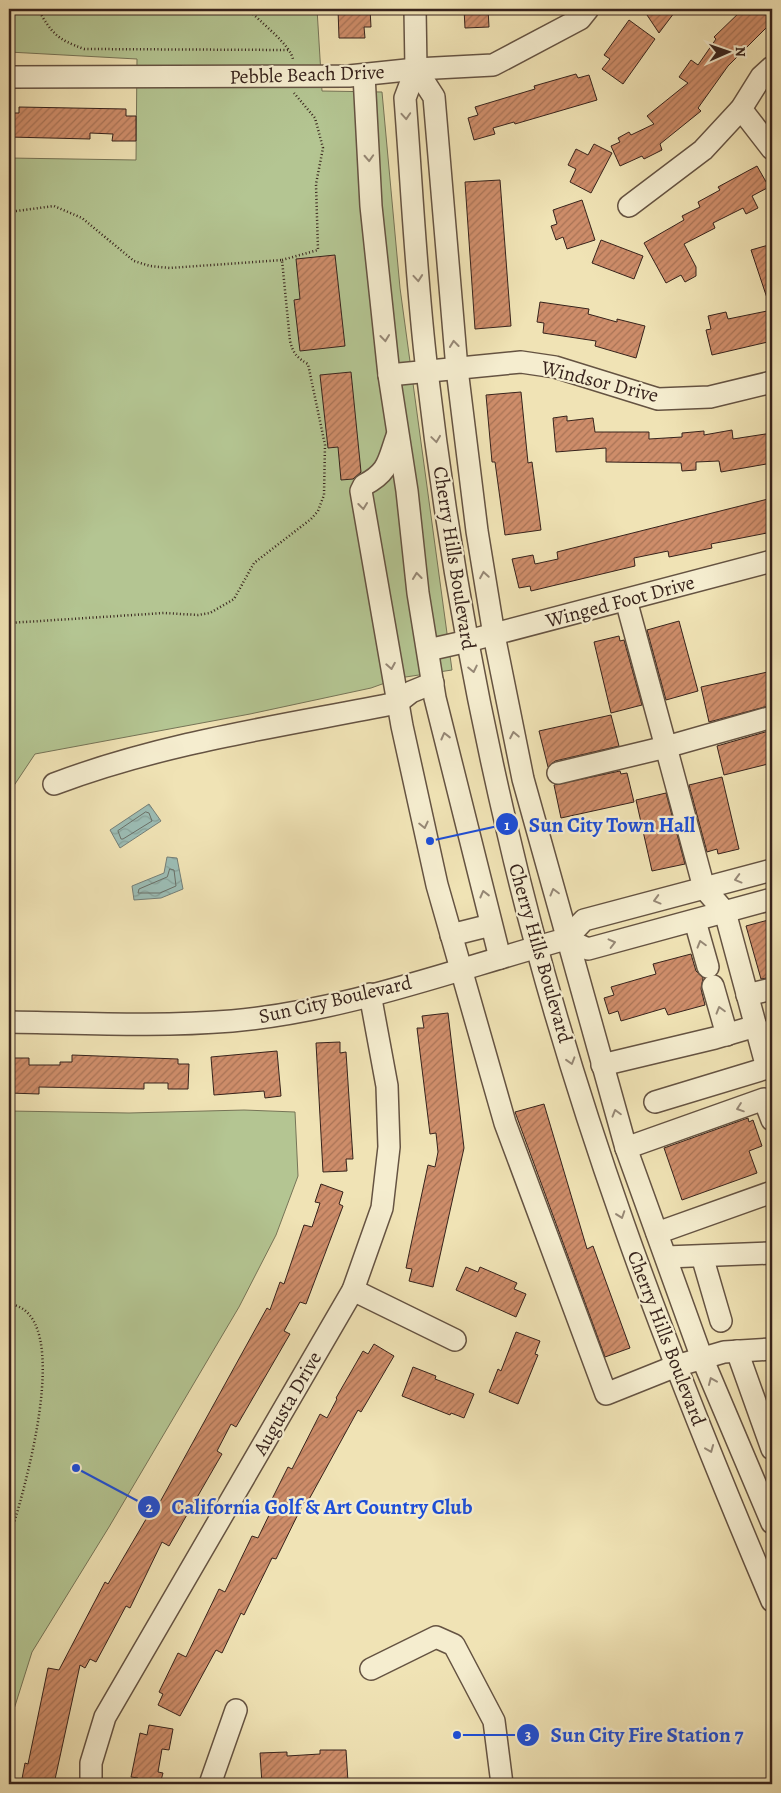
<svg xmlns="http://www.w3.org/2000/svg" width="781" height="1793" font-family="Alegreya,serif">
	<style>
		.green { fill: #b4c592; stroke: #767457 }
		.water { fill: url(#water-waves); stroke: #747f78 }
		.lines { fill: none; stroke-linecap: round; stroke-linejoin: round }
		.shore { stroke: #6a7068; stroke-width: 1 }
		.building { fill: url(#building-hatch); stroke: #37231c }
		.minor-casing { stroke: #655342; stroke-width: 24 }
		.path { stroke: #37231c; stroke-width: 2.5; stroke-dasharray: 1 2.5; stroke-linecap: butt }
		.minor { stroke: #f5edcf; stroke-width: 21 }
		.oneway { stroke: #968876 }
		.labels { text-anchor: middle; stroke-width: 4.5; stroke-linejoin: round; paint-order: stroke }
		.street-label { font-size: 20px; fill: #37231c; stroke: #f5edcf }
		.leader { fill: none; stroke: #1d4ed8; stroke-width: 2 }
		.callout-dot { fill: #1d4ed8; stroke: #f5edcf; stroke-width: 2 }
		.mark-label { font-size: 15px; text-anchor: middle; font-weight: bold; fill: #fff }
		.callout-label { font-size: 21px; text-anchor: middle; font-weight: bold; fill: #1d4ed8; stroke: #f5edcf; stroke-width: 4.5; stroke-linejoin: round; paint-order: stroke }
	</style>
	<defs>
		<pattern id="water-waves" width="16" height="10" patternUnits="userSpaceOnUse" patternTransform="scale(1.25)"><rect width="16" height="10" fill="#9cbdb5"/><path d="M0 5q4-4 8 0t8 0" fill="none" stroke="#87a29b"/></pattern>
		<pattern id="building-hatch" width="6" height="6" patternUnits="userSpaceOnUse" patternTransform="scale(1.25)"><rect width="6" height="6" fill="#ce8d6a"/><path d="M-1 1l2-2M0 6l6-6M5 7l2-2" fill="none" stroke="#a87356"/></pattern>
	</defs>
	<rect width="100%" height="100%" fill="#f0e3b5"/>
	<filter id="stains"><feTurbulence type="fractalNoise" baseFrequency=".004" numOctaves="4"/><feColorMatrix values="0 0 0 0 .2 0 0 0 0 .09 0 0 0 0 .02 0 0 0 .5 -.17"/></filter>
	<radialGradient id="worn" r=".72"><stop offset=".6" stop-color="#630" stop-opacity="0"/><stop offset="1" stop-color="#630" stop-opacity=".3"/></radialGradient>
	<g class="green">
		<path d="M 9,9 L 317,9 L 322,91 L 382,92 L 400,288 L 452,670 L 399,678 L 371,688 L 250,714 L 35,754 L 9,793 L 9,158 L 136,160 L 137,59 L 9,52 Z"/>
		<path d="M 244,1110 L 295,1112 L 298,1176 L 276,1235 L 239,1307 L 109,1527 L 32,1652 L 9,1725 L 9,1111 L 129,1113 Z"/>
	</g>
	<g class="water">
		<path d="M 149,804 L 161,821 L 120,848 L 110,830 Z"/>
		<path d="M 167,857 L 177,858 L 183,889 L 161,898 L 134,900 L 132,886 L 164,873 Z"/>
	</g>
	<g class="lines">
		<g class="shore">
			<path d="M 146,812 L 149,813 L 152,821 L 123,839 L 121,839 L 118,831 Z"/>
			<path d="M 170,869 L 174,870 L 176,886 L 160,893 L 138,893 L 139,889 L 167,877 Z"/>
		</g>
	</g>
	<g class="building">
		<path d="M 338,9 L 370,9 L 371,27 L 364,27 L 365,38 L 339,38 Z"/>
		<path d="M 464,9 L 488,9 L 489,27 L 465,28 Z"/>
		<path d="M 643,9 L 677,9 L 659,33 Z"/>
		<path d="M 743,9 L 772,9 L 772,22 L 728,66 L 698,108 L 701,111 L 660,144 L 662,150 L 644,159 L 642,156 L 620,166 L 611,146 L 620,142 L 618,138 L 629,132 L 631,135 L 654,124 L 647,116 L 688,83 L 679,77 L 691,60 L 698,65 L 716,39 L 714,37 Z"/>
		<path d="M 629,20 L 655,39 L 623,84 L 602,69 L 610,59 L 604,55 Z"/>
		<path d="M 576,74 L 578,78 L 589,75 L 597,100 L 515,124 L 514,122 L 493,128 L 495,134 L 474,140 L 468,118 L 478,115 L 475,107 L 535,89 L 534,86 Z"/>
		<path d="M 19,107 L 126,109 L 126,116 L 136,116 L 136,141 L 112,141 L 113,134 L 90,133 L 90,139 L 9,137 L 9,113 L 19,113 Z"/>
		<path d="M 594,144 L 612,153 L 591,193 L 570,182 L 576,169 L 568,165 L 576,149 L 588,155 Z"/>
		<path d="M 757,166 L 769,187 L 752,196 L 758,208 L 746,214 L 743,208 L 713,223 L 715,228 L 684,244 L 696,267 L 696,276 L 685,282 L 681,275 L 666,283 L 644,243 L 684,220 L 682,216 L 700,207 L 698,202 L 720,190 L 718,187 Z"/>
		<path d="M 500,180 L 511,326 L 475,329 L 465,182 Z"/>
		<path d="M 582,200 L 595,240 L 567,249 L 563,237 L 556,240 L 551,226 L 557,224 L 553,210 Z"/>
		<path d="M 601,240 L 643,256 L 634,279 L 592,263 Z"/>
		<path d="M 772,244 L 772,304 L 769,304 L 751,250 Z"/>
		<path d="M 335,255 L 345,346 L 300,351 L 294,300 L 300,299 L 296,259 Z"/>
		<path d="M 540,302 L 589,309 L 588,314 L 617,322 L 617,319 L 645,326 L 636,358 L 595,346 L 596,341 L 543,333 L 544,323 L 537,322 Z"/>
		<path d="M 772,310 L 772,341 L 712,355 L 706,330 L 711,329 L 708,316 L 726,312 L 728,319 Z"/>
		<path d="M 351,372 L 361,472 L 353,479 L 341,480 L 338,447 L 328,448 L 320,375 Z"/>
		<path d="M 521,392 L 528,463 L 532,462 L 541,530 L 505,535 L 495,462 L 492,462 L 486,395 Z"/>
		<path d="M 567,416 L 567,421 L 593,418 L 595,432 L 649,432 L 649,439 L 682,437 L 682,433 L 704,431 L 704,435 L 732,430 L 733,439 L 772,433 L 772,463 L 721,472 L 719,461 L 696,462 L 696,470 L 682,471 L 681,463 L 606,462 L 606,448 L 556,452 L 553,418 Z"/>
		<path d="M 772,498 L 772,532 L 711,544 L 712,548 L 669,557 L 668,551 L 634,558 L 635,566 L 531,591 L 530,586 L 519,588 L 512,559 L 533,555 L 535,564 L 558,559 L 557,552 Z"/>
		<path d="M 679,621 L 698,691 L 666,700 L 647,630 Z"/>
		<path d="M 619,636 L 620,641 L 624,640 L 642,705 L 611,713 L 594,642 Z"/>
		<path d="M 772,671 L 772,705 L 709,722 L 701,687 Z"/>
		<path d="M 611,715 L 619,746 L 555,761 L 548,767 L 539,731 Z"/>
		<path d="M 772,730 L 772,763 L 724,775 L 717,746 Z"/>
		<path d="M 620,771 L 621,774 L 627,773 L 634,802 L 561,818 L 554,785 Z"/>
		<path d="M 722,777 L 739,849 L 718,854 L 717,849 L 707,852 L 689,785 Z"/>
		<path d="M 666,793 L 685,864 L 652,871 L 636,800 Z"/>
		<path d="M 772,919 L 772,977 L 761,979 L 746,926 Z"/>
		<path d="M 691,954 L 696,971 L 703,978 L 701,989 L 705,1005 L 668,1015 L 665,1008 L 621,1021 L 618,1011 L 609,1014 L 604,998 L 614,995 L 611,987 L 656,974 L 653,964 Z"/>
		<path d="M 448,1013 L 464,1148 L 433,1287 L 409,1281 L 412,1269 L 406,1268 L 428,1165 L 435,1167 L 438,1152 L 436,1133 L 430,1134 L 417,1028 L 424,1028 L 422,1016 Z"/>
		<path d="M 340,1042 L 340,1053 L 346,1052 L 353,1159 L 346,1159 L 347,1171 L 323,1172 L 316,1043 Z"/>
		<path d="M 277,1051 L 281,1096 L 265,1098 L 264,1091 L 214,1095 L 211,1057 Z"/>
		<path d="M 72,1055 L 178,1059 L 178,1064 L 189,1064 L 188,1089 L 168,1089 L 168,1083 L 144,1083 L 144,1089 L 39,1087 L 39,1094 L 9,1093 L 9,1058 L 29,1058 L 29,1065 L 60,1065 L 60,1062 L 72,1062 Z"/>
		<path d="M 544,1104 L 587,1249 L 593,1246 L 630,1348 L 605,1357 L 515,1112 Z"/>
		<path d="M 748,1118 L 749,1122 L 753,1120 L 762,1146 L 749,1151 L 757,1173 L 682,1200 L 664,1148 Z"/>
		<path d="M 321,1184 L 343,1192 L 339,1204 L 343,1206 L 306,1304 L 300,1302 L 284,1331 L 290,1334 L 236,1427 L 231,1424 L 217,1451 L 222,1454 L 169,1546 L 162,1542 L 130,1608 L 126,1606 L 96,1662 L 90,1659 L 85,1668 L 80,1665 L 54,1784 L 21,1784 L 25,1763 L 28,1764 L 48,1668 L 59,1670 L 105,1582 L 108,1584 L 152,1509 L 155,1511 L 267,1308 L 270,1310 L 280,1282 L 284,1284 L 304,1225 L 312,1227 L 320,1203 L 315,1202 Z"/>
		<path d="M 466,1267 L 478,1272 L 480,1267 L 517,1283 L 514,1289 L 526,1294 L 516,1317 L 456,1290 Z"/>
		<path d="M 516,1332 L 540,1341 L 535,1354 L 538,1355 L 518,1404 L 489,1392 L 498,1369 L 501,1371 Z"/>
		<path d="M 374,1344 L 394,1356 L 361,1412 L 358,1410 L 307,1503 L 304,1502 L 276,1559 L 272,1558 L 244,1615 L 241,1613 L 222,1653 L 216,1650 L 180,1716 L 158,1705 L 163,1694 L 159,1692 L 178,1653 L 186,1657 L 219,1589 L 225,1592 L 252,1536 L 258,1538 L 272,1509 L 268,1507 L 288,1467 L 292,1469 L 320,1414 L 327,1418 L 337,1399 L 336,1398 L 363,1351 L 368,1354 Z"/>
		<path d="M 413,1367 L 436,1376 L 435,1379 L 474,1394 L 464,1418 L 451,1413 L 450,1415 L 402,1396 Z"/>
		<path d="M 149,1725 L 173,1729 L 169,1750 L 162,1749 L 158,1772 L 163,1773 L 160,1784 L 136,1784 L 138,1778 L 131,1777 L 140,1733 L 147,1735 Z"/>
		<path d="M 320,1750 L 346,1750 L 348,1782 L 320,1783 L 320,1781 L 262,1784 L 260,1753 L 287,1752 L 287,1756 L 320,1754 Z"/>
	</g>
	<g class="lines">
		<defs>
			<g id="minor">
				<path d="M 415,9 L 416,69 L 405,98 C 412,189 416,280 427,371 C 445,526 472,681 508,833 C 569,1097 666,1352 772,1601"/>
				<path d="M 416,69 L 434,97 L 457,369 L 477,531 L 494,635 L 523,779 L 626,1148 L 700,1353 L 772,1523"/>
				<path d="M 364,75 L 371,206 L 389,375 L 407,491 L 418,593 L 435,698 L 500,958"/>
				<path d="M 9,77 L 349,76 L 416,69 L 493,65 L 580,19 L 588,9"/>
				<path d="M 741,109 L 772,149"/>
				<path d="M 629,206 L 703,150 L 741,109 L 761,77 L 772,67"/>
				<path d="M 389,375 L 521,362 L 555,367 L 658,399 L 710,397 L 772,382"/>
				<path d="M 397,436 C 388,461 389,472 364,485 L 361,491 L 402,726 L 437,885 L 505,1123 L 606,1394 L 676,1366 L 724,1352 L 772,1349"/>
				<path d="M 626,600 L 666,747 L 772,717"/>
				<path d="M 428,650 L 468,641 L 772,561"/>
				<path d="M 558,773 L 666,747 L 704,888 L 725,912 L 767,1068 L 655,1102"/>
				<path d="M 54,784 C 165,742 282,726 397,703 L 411,692 L 433,683"/>
				<path d="M 695,921 L 708,967"/>
				<path d="M 451,935 L 491,925"/>
				<path d="M 566,939 L 588,949 L 772,899"/>
				<path d="M 713,986 L 727,1035"/>
				<path d="M 747,995 L 772,989"/>
				<path d="M 9,1022 C 83,1023 158,1027 232,1021 C 346,1011 456,969 566,939 L 584,920 L 772,870"/>
				<path d="M 602,1065 L 715,1038 L 756,1026"/>
				<path d="M 626,1148 L 764,1099 L 772,1120"/>
				<path d="M 657,1233 L 772,1192"/>
				<path d="M 702,1256 L 721,1321"/>
				<path d="M 666,1257 L 772,1253"/>
				<path d="M 353,1290 L 455,1340"/>
				<path d="M 737,1351 L 772,1449"/>
				<path d="M 371,1669 L 436,1637 L 454,1645 L 494,1721 L 502,1784"/>
				<path d="M 91,1784 L 91,1763 L 105,1717 L 353,1290 L 382,1208 L 389,1147 L 387,1086 L 370,994"/>
				<path d="M 210,1784 L 236,1710"/>
			</g>
		</defs>
		<use href="#minor" class="minor-casing"/>
		<g class="path">
			<path d="M 38,9 C 52,34 57,39 84,49 L 289,50"/>
			<path d="M 248,9 C 259,21 292,46 293,60"/>
			<path d="M 9,212 L 54,206 L 82,218 L 134,261 L 150,266 L 170,268 L 282,260 L 290,341 C 293,353 297,358 308,364 L 325,445 L 324,495 L 318,511 L 311,519 L 254,563 L 234,599 L 210,613 L 198,615 L 164,613 L 9,623"/>
			<path d="M 282,260 L 318,250 L 316,184 L 323,148 L 315,118 L 294,93"/>
			<path d="M 9,1304 C 78,1312 22,1499 9,1539"/>
		</g>
		<use href="#minor" class="minor"/>
	</g>
	<defs><path id="oneway-chevron" d="M-2-3.5L2.5 0L-2 3.5" fill="none" stroke-width="1.6" stroke-linecap="round" stroke-linejoin="round" transform="scale(1.25)"/></defs>
	<g class="oneway">
		<use href="#oneway-chevron" transform="translate(406 116) rotate(86)"/>
		<use href="#oneway-chevron" transform="translate(369 158) rotate(87)"/>
		<use href="#oneway-chevron" transform="translate(418 278) rotate(85)"/>
		<use href="#oneway-chevron" transform="translate(385 338) rotate(84)"/>
		<use href="#oneway-chevron" transform="translate(454 344) rotate(-96)"/>
		<use href="#oneway-chevron" transform="translate(436 439) rotate(82)"/>
		<use href="#oneway-chevron" transform="translate(363 506) rotate(83)"/>
		<use href="#oneway-chevron" transform="translate(484 575) rotate(-99)"/>
		<use href="#oneway-chevron" transform="translate(417 576) rotate(-96)"/>
		<use href="#oneway-chevron" transform="translate(391 666) rotate(80)"/>
		<use href="#oneway-chevron" transform="translate(473 669) rotate(78)"/>
		<use href="#oneway-chevron" transform="translate(514 735) rotate(-101)"/>
		<use href="#oneway-chevron" transform="translate(445 736) rotate(-104)"/>
		<use href="#oneway-chevron" transform="translate(424 825) rotate(77)"/>
		<use href="#oneway-chevron" transform="translate(738 879) rotate(165)"/>
		<use href="#oneway-chevron" transform="translate(554 892) rotate(-105)"/>
		<use href="#oneway-chevron" transform="translate(484 894) rotate(-104)"/>
		<use href="#oneway-chevron" transform="translate(657 900) rotate(165)"/>
		<use href="#oneway-chevron" transform="translate(612 943) rotate(-14)"/>
		<use href="#oneway-chevron" transform="translate(701 944) rotate(-106)"/>
		<use href="#oneway-chevron" transform="translate(720 1010) rotate(-106)"/>
		<use href="#oneway-chevron" transform="translate(571 1061) rotate(73)"/>
		<use href="#oneway-chevron" transform="translate(740 1108) rotate(161)"/>
		<use href="#oneway-chevron" transform="translate(616 1113) rotate(-106)"/>
		<use href="#oneway-chevron" transform="translate(621 1215) rotate(71)"/>
		<use href="#oneway-chevron" transform="translate(712 1381) rotate(-113)"/>
		<use href="#oneway-chevron" transform="translate(710 1449) rotate(68)"/>
	</g>
	<g class="labels">
		<g class="street-label">
			<text transform="translate(307 74) rotate(-2)" y="7">Pebble Beach Drive</text>
			<text transform="translate(600 381) rotate(14)" y="7">Windsor Drive</text>
			<text transform="translate(455 558) rotate(81)" y="7">Cherry Hills Boulevard</text>
			<text transform="translate(620 601) rotate(-15)" y="7">Winged Foot Drive</text>
			<text transform="translate(541 953) rotate(74)" y="7">Cherry Hills Boulevard</text>
			<text transform="translate(335 999) rotate(-13)" y="7">Sun City Boulevard</text>
			<text transform="translate(667 1338) rotate(69)" y="7">Cherry Hills Boulevard</text>
			<text transform="translate(287 1403) rotate(-60)" y="7">Augusta Drive</text>
		</g>
	</g>
	<path class="leader" d="M430 841L507 824M76 1468L149 1507M457 1735L528 1735"/>
	<g class="callout-dot">
		<circle cx="430" cy="841" r="5"/>
		<circle cx="76" cy="1468" r="5"/>
		<circle cx="457" cy="1735" r="5"/>
		<circle cx="507" cy="824" r="12"/>
		<circle cx="149" cy="1507" r="12"/>
		<circle cx="528" cy="1735" r="12"/>
	</g>
	<g class="mark-label">
		<text x="507" y="830">1</text>
		<text x="149" y="1512">2</text>
		<text x="528" y="1740">3</text>
	</g>
	<g class="callout-label">
		<text x="612" y="832">Sun City Town Hall</text>
		<text x="322" y="1514">California Golf &amp; Art Country Club</text>
		<text x="647" y="1742">Sun City Fire Station 7</text>
	</g>
	<rect width="781" height="1793" fill="none" stroke="#f0e3b5" stroke-width="30"/>
	<rect x="10" y="10" width="761" height="1773" fill="none" stroke="#37231c" stroke-width="2.5"/>
	<rect x="15" y="15" width="751" height="1763" fill="none" stroke="#37231c"/>
	<g transform="translate(728 52) rotate(88)" stroke="#f5edcf" stroke-width="4" paint-order="stroke">
	<path d="M0-4L9 19L0 12L-9 19Z" fill="#37231c"/>
	<text y="-8" font-size="14" font-weight="bold" text-anchor="middle" fill="#37231c">N</text>
	</g>
	<rect width="100%" height="100%" filter="url(#stains)"/>
	<rect width="100%" height="100%" fill="url(#worn)"/>
</svg>
